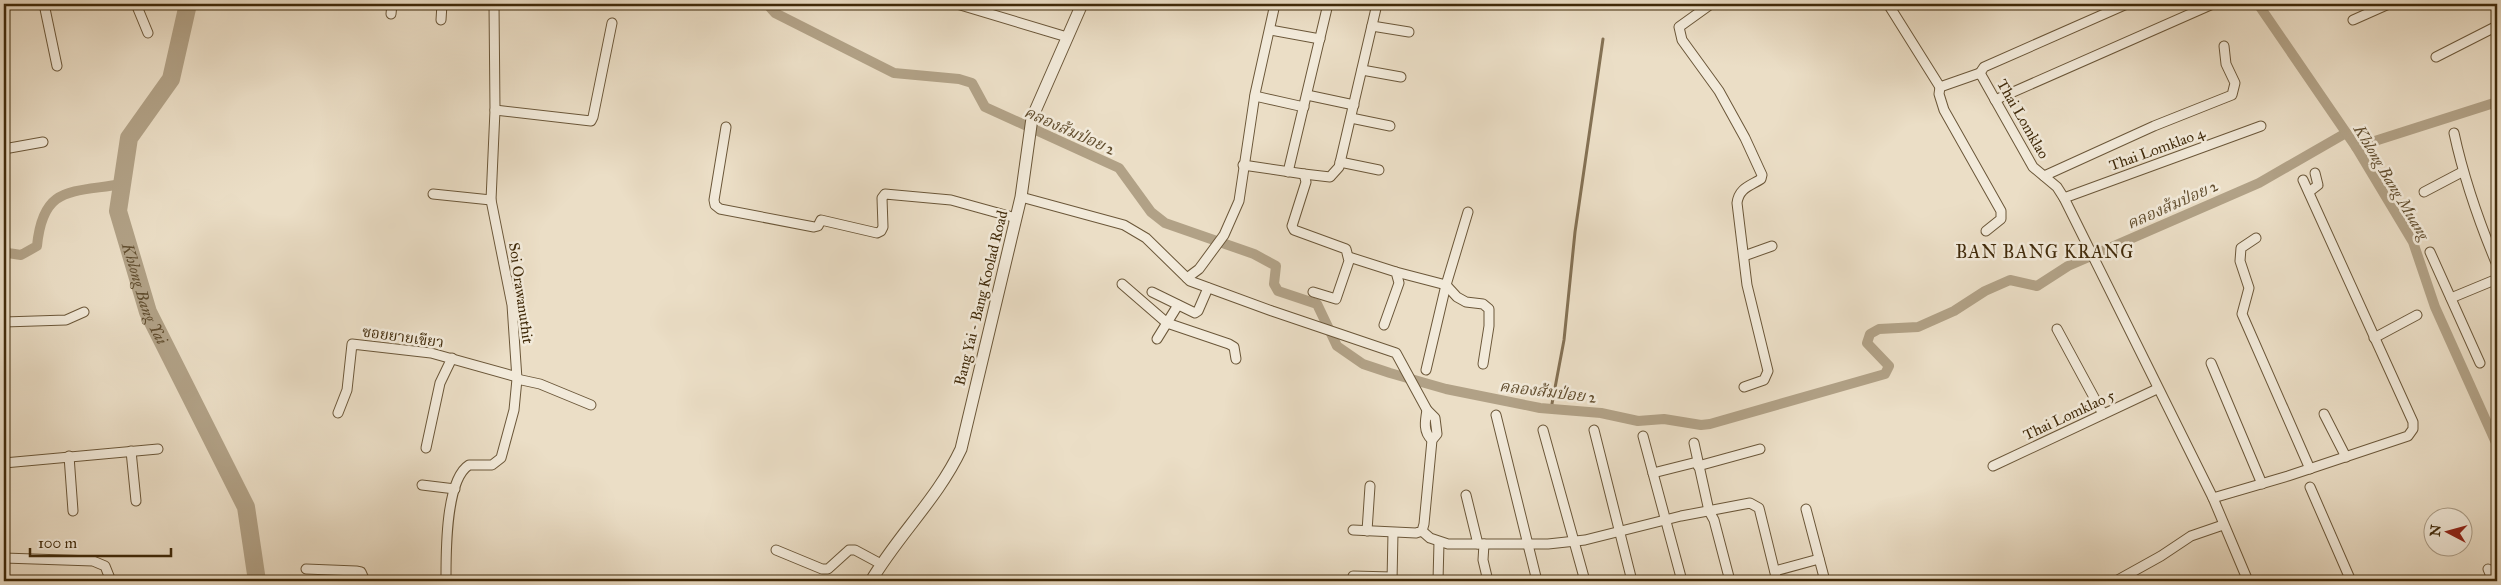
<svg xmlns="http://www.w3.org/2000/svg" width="2501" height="585" font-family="'IM FELL Great Primer','Noto Serif Thai',serif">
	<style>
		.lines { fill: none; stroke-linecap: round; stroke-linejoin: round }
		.stream { stroke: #847154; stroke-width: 3 }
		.canal { stroke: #b1a186; stroke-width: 10 }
		.river { stroke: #b1a186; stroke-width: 18 }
		.minor-casing { stroke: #6b5739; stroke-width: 11 }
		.tertiary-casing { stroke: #6b5739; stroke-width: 13 }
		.minor { stroke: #f2eada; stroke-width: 9 }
		.tertiary { stroke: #f2eada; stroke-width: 11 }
		.labels { text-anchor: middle; stroke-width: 5; stroke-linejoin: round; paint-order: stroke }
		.street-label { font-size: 15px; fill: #402a0a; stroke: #f2eada }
		.water-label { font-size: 16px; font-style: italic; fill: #624e2f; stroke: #f2eada }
		.quarter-label { font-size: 18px; letter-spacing: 1px; fill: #402a0a; stroke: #f2eada }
	</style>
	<rect width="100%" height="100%" fill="#ebdec6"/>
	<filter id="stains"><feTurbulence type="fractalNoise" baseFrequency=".004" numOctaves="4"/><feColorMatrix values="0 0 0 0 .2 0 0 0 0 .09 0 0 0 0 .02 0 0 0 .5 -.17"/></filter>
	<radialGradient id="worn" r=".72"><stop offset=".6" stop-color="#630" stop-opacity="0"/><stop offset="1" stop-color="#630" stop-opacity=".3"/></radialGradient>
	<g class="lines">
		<path class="stream" d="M 1551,409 L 1564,340 L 1575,232 L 1603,39"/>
		<g class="canal">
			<path d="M 767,4 L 775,13 L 894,73 L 959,79 L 972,83 L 985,107 L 1119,168 L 1151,212 L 1165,223 L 1254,254 L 1276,266 L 1274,284 L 1278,291 L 1317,304 L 1337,346 L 1363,364 L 1390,373 L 1446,389 L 1540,408 L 1601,413 L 1638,421 L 1664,419 L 1701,425 L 1710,424 L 1885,374 L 1889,366 L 1867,343 L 1870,334 L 1879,329 L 1918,327 L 1954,311 L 1985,291 L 2010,280 L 2037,286 L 2068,266 L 2259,183 L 2346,133"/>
			<path d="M 2258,4 L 2356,147 L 2413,242 L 2435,307 L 2497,445"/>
			<path d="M 2356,147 L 2497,102"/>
			<path d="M 4,248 L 8,253 L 21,255 L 37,246 C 43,185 71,193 122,184"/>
		</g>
		<path class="river" id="s1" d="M 188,4 L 171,79 L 129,138 L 118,211 L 148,312 L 246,507 L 257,581"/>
		<defs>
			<g id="minor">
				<path d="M 44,4 L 57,66"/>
				<path d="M 136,4 L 148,33"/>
				<path d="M 957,4 L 1067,37"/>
				<path d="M 1711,4 L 1679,27 L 1682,40 L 1719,91 L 1745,138 L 1762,175 L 1761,179 C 1750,186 1739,188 1737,203 L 1747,285 L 1768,371 L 1764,380 L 1744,387"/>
				<path d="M 1888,4 L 1940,87 L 1980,73 L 2033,167 L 2057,187 L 2064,198 L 2213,498 L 2248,581"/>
				<path d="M 391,14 L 392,4"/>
				<path d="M 441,20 L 442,4"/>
				<path d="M 2353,20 L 2389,4"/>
				<path d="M 1372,26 L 1409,32"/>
				<path d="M 1270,30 L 1320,39"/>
				<path d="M 2436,57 L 2497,26"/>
				<path d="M 1362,70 L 1401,77"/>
				<path d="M 1980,73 L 1984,67 L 2127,4"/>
				<path d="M 1940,87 L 1939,94 L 1944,110 L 2001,211 L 2001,219 L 1986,231"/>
				<path d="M 1307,95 L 1354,105"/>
				<path d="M 1255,96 L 1304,107"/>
				<path d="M 1995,100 L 2213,4"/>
				<path d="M 495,110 L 591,121 L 593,117 L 612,23"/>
				<path d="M 1351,118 L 1390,126"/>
				<path d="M 726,127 L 714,200 L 715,205 L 720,209 L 814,227 L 818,226 L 821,220 L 877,233 L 881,231 L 883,227 L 882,198 L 885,194 L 951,200 L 1016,218"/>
				<path d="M 2454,133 C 2464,179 2479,222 2497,265"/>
				<path d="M 4,149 L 43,142"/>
				<path d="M 1340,162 L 1379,170"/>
				<path d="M 1243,165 L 1304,174 L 1306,182 L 1292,226 L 1294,230 L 1346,249 L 1349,261 L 1336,299 L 1313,292"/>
				<path d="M 1288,172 L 1328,4"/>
				<path d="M 1304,174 L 1330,177 L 1339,167 L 1377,4"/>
				<path d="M 2044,176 L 2154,126 L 2232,95 L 2235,83 L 2226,64 L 2224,46"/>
				<path d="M 2309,192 L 2318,185 L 2315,173"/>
				<path d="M 2424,192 L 2462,172"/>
				<path d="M 433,194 L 491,200"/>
				<path d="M 1021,197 L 1124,225 L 1146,238 L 1190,281 L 1272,311 L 1396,353 L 1427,410 L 1435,418 L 1437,434 L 1432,440 L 1424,524 L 1422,531 L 1416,533 L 1353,530"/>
				<path d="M 2064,198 L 2261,126"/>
				<path d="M 2256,238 L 2241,248 L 2240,261 L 2249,288 L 2242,314 L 2310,469"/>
				<path d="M 2430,252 L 2480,363"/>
				<path d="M 1744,256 L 1772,246"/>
				<path d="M 1349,257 L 1396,272 L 1399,283 L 1384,325"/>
				<path d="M 1396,272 L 1446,285 L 1457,297 L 1466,302 L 1483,304 L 1489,309 L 1489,326 L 1483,364"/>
				<path d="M 1187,278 L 1199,269 L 1224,235 L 1239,201 L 1255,94 L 1275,4"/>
				<path d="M 1122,284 L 1167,323 L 1229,344 L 1234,347 L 1236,359"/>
				<path d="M 1152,292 L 1195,313 L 1198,311 L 1208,288"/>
				<path d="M 2451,298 L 2497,279"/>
				<path d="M 4,322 L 66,320 L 84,312"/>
				<path d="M 2057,329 L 2103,414"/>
				<path d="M 2374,338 L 2417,315"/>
				<path d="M 1157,339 L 1178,305"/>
				<path d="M 2211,363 L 2262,484"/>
				<path d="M 1426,370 L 1446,285 L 1468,212"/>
				<path d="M 517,379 L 540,384 L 591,405"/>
				<path d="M 1427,410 C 1425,421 1423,432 1432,440"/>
				<path d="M 338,413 L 347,390 L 352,344 L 431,353 L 517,377"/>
				<path d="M 2324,414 L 2346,457"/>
				<path d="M 1496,415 L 1537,581"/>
				<path d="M 1543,430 L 1585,581"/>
				<path d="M 1594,430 L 1632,581"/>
				<path d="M 1643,436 L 1682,581"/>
				<path d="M 1694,443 L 1709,511 L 1714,520 L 1730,581"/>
				<path d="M 426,448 L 440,383 L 452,358"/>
				<path d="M 131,451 L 136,501"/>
				<path d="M 69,456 L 73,511"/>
				<path d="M 4,463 L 158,449"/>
				<path d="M 1698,466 L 1760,449"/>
				<path d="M 1993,466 L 2157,389"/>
				<path d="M 1653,473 L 1697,462"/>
				<path d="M 422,485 L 455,489"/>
				<path d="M 2310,487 L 2351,581"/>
				<path d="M 1466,495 L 1478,544"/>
				<path d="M 2213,498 L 2288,476 L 2408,436 L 2413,429 L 2413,422 L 2303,180"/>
				<path d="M 1806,509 L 1825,581"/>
				<path d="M 1367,531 L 1370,486"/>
				<path d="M 1422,531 L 1430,538 L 1448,544 L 1548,544 L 1585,540 L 1681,516 L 1750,503 L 1759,508 L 1777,581"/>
				<path d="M 1484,544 L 1483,560 L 1488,581"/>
				<path d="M 776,550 L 822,569 L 828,569 L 849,550 L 855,550 L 881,564"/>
				<path d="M 4,558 L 93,561 L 105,566 L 111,581"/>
				<path d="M 306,569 L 356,571 L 361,572 L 365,581"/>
				<path d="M 2488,569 L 2493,581"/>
				<path d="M 1775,571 L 1819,559"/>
				<path d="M 1353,576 L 1392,577"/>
				<path d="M 446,581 C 446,555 445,480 469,465 L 492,465 L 501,458 L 514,410 L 517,379 L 512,305 L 491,200 L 495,110 L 494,4"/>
				<path d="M 1392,581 L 1393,533"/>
				<path d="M 1438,581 L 1439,542"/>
				<path d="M 2116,581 L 2161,556 L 2191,536 L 2223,525"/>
			</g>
			<path id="tertiary" d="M 871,581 C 898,535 938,498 961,449 L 1021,197 L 1032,118 L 1082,4"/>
		</defs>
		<use href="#minor" class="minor-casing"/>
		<use href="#tertiary" class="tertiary-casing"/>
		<use href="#minor" class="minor"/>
		<use href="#tertiary" class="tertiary"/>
	</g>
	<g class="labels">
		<g class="street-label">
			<text transform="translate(2023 119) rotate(60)" y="5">Thai Lomklao</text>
			<text transform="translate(2157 149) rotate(-20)" y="5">Thai Lomklao 4</text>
			<text transform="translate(521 293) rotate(82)" y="5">Soi Orawanuthit</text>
			<text transform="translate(981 298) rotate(-76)" y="5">Bang Yai - Bang Koolad Road</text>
			<text transform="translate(403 337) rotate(8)" y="5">ซอยยายเขียว</text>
			<text transform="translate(2069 415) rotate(-25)" y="5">Thai Lomklao 5</text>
		</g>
		<g class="water-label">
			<text transform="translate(1070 130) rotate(24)" y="6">คลองส้มป่อย 2</text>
			<text transform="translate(2392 182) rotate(59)" y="6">Khlong Bang Muang</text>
			<text transform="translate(2172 204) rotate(-24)" y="6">คลองส้มป่อย 2</text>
			<text dy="6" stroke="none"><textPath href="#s1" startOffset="310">Khlong Bang Yai</textPath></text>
			<text transform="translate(1548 391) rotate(7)" y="6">คลองส้มป่อย 2</text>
		</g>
		<g class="quarter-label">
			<text x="2045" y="258">BAN BANG KRANG</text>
		</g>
	</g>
	<rect width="2501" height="585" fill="none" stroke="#ebdec6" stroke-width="20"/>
	<rect x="5" y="5" width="2491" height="575" fill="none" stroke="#402a0a" stroke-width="2.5"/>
	<rect x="10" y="10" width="2481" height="565" fill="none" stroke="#402a0a"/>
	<g transform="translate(2448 532) rotate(276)"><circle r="24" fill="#f2eada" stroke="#ab9d87"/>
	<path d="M0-4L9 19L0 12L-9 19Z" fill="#8f2418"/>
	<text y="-8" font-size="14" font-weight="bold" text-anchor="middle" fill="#402a0a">N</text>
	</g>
	<path d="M30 548v8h141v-8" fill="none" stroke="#402a0a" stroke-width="2.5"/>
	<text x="38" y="548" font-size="15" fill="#402a0a" stroke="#f2eada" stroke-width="4" paint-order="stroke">100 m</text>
	<rect width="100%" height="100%" filter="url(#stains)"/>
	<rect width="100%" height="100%" fill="url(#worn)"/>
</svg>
